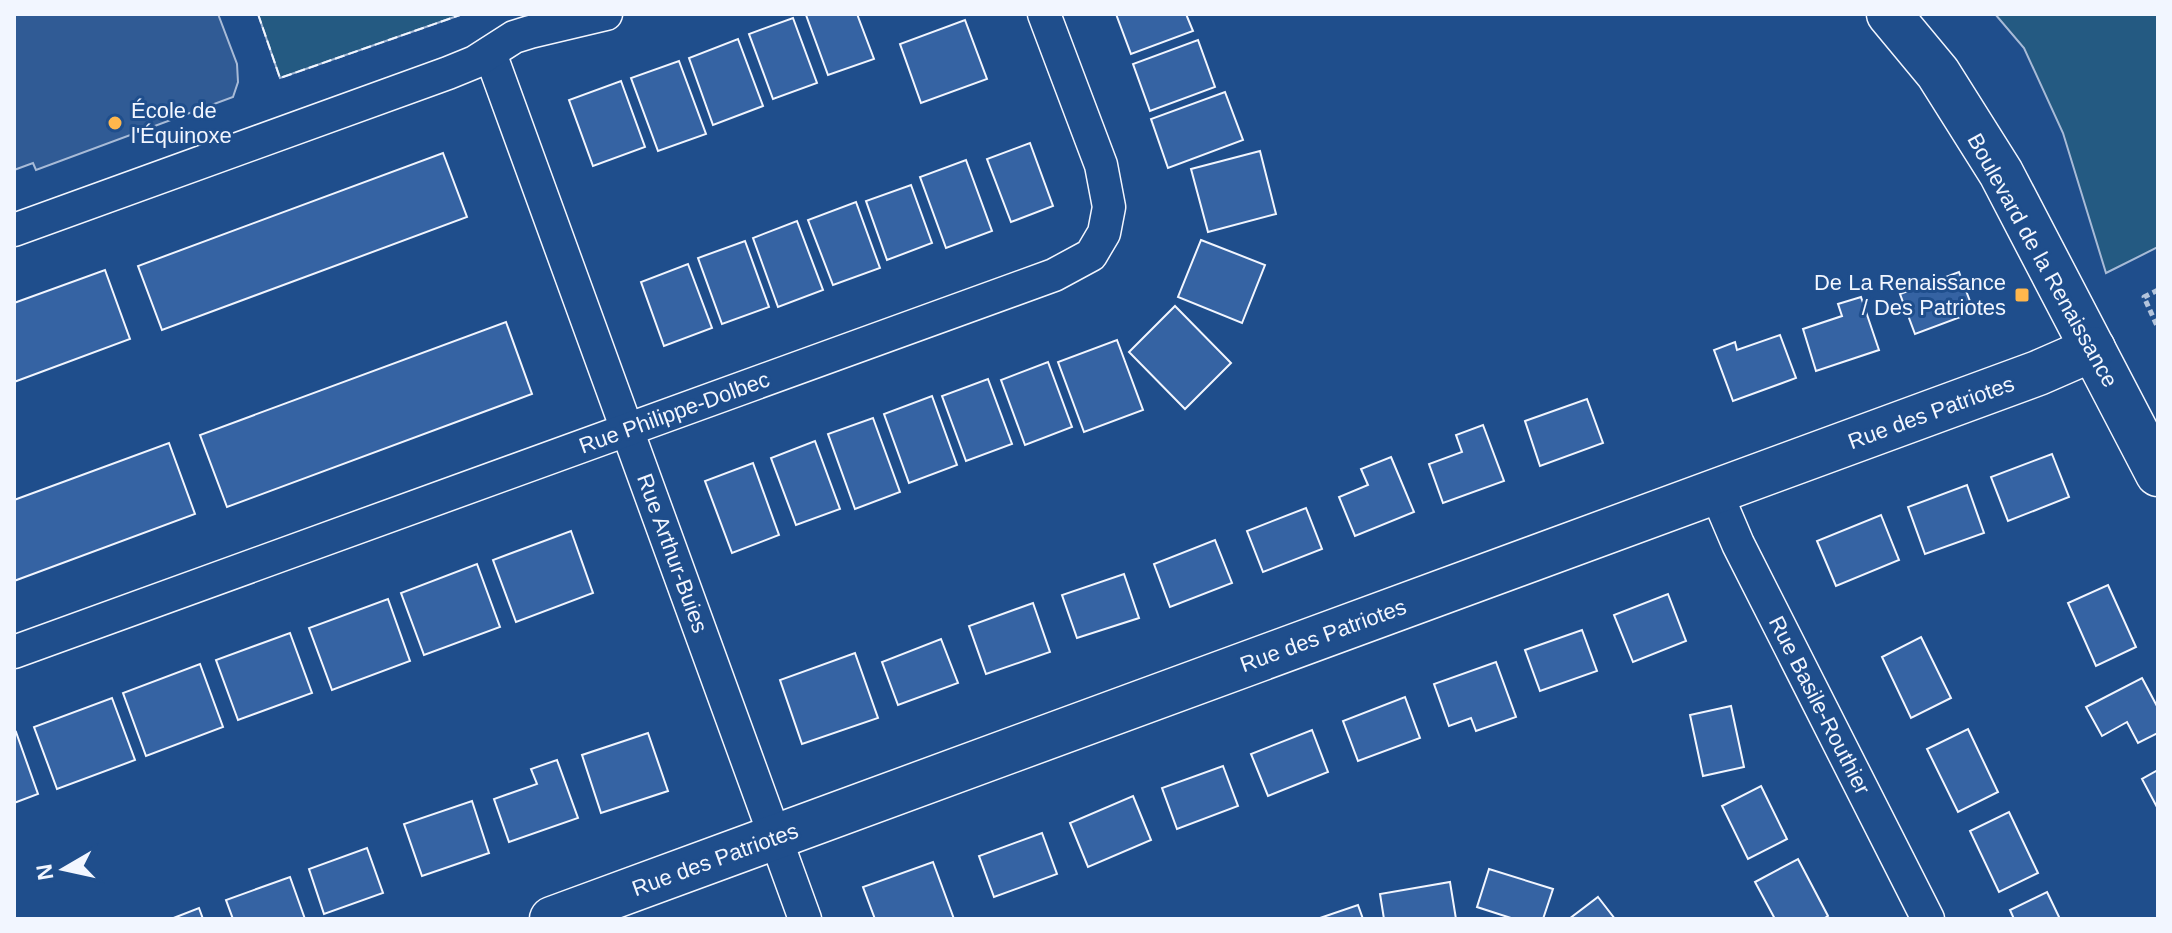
<svg xmlns="http://www.w3.org/2000/svg" width="2172" height="933" font-family="Arial,sans-serif">
	<style>
		.green { fill: #245a82; stroke: #a8bbd7; stroke-width: 2 }
		.parking { fill: #305b95; stroke: #a8bbd7; stroke-width: 2 }
		.building { fill: #3563a3; stroke: #f2f6ff; stroke-width: 2 }
		.lines { fill: none; stroke-linecap: round; stroke-linejoin: round }
		.street-casing { stroke: #f2f6ff; stroke-width: 35 }
		.secondary-casing { stroke: #f2f6ff; stroke-width: 47 }
		.path { stroke: #b3c4dc; stroke-width: 5; stroke-dasharray: 6 4; stroke-linecap: butt }
		.street { stroke: #1f4e8c; stroke-width: 32 }
		.secondary { stroke: #1f4e8c; stroke-width: 44 }
		.fence { stroke: #f2f6ff; stroke-width: 2; stroke-dasharray: 10 4; stroke-linecap: butt }
		.poi-dot { fill: #ffb74d; stroke: #1f4e8c; stroke-width: 3 }
		.labels { text-anchor: middle; stroke-width: 6; stroke-linejoin: round; paint-order: stroke }
		.poi-label { font-size: 22px; fill: #f2f6ff; stroke: #1f4e8c; text-anchor: start }
		.street-label { font-size: 22px; fill: #f2f6ff; stroke: #1f4e8c }
	</style>
	<rect width="100%" height="100%" fill="#1f4e8c"/>
	<g class="green">
		<path d="M 258,14 L 463,14 L 280,78 Z"/>
		<path d="M 1995,14 L 2158,14 L 2158,247 L 2106,273 L 2063,133 L 2024,48 Z"/>
	</g>
	<path class="parking" d="M 14,14 L 218,14 L 237,64 L 238,82 L 233,97 L 36,170 L 33,163 L 14,170 Z"/>
	<g class="building">
		<path d="M 857,14 L 874,59 L 828,75 L 806,15 Z"/>
		<path d="M 1116,14 L 1186,14 L 1193,31 L 1131,54 Z"/>
		<path d="M 793,18 L 817,83 L 773,99 L 749,34 Z"/>
		<path d="M 965,20 L 987,79 L 921,103 L 900,44 Z"/>
		<path d="M 738,39 L 763,106 L 713,125 L 689,58 Z"/>
		<path d="M 1198,40 L 1215,87 L 1150,111 L 1133,64 Z"/>
		<path d="M 679,61 L 706,134 L 658,151 L 631,78 Z"/>
		<path d="M 621,81 L 645,147 L 593,166 L 569,100 Z"/>
		<path d="M 1225,92 L 1243,140 L 1168,168 L 1151,119 Z"/>
		<path d="M 1030,143 L 1053,206 L 1011,222 L 987,159 Z"/>
		<path d="M 1260,151 L 1276,214 L 1208,232 L 1191,169 Z"/>
		<path d="M 443,153 L 467,217 L 162,330 L 138,266 Z"/>
		<path d="M 966,160 L 992,231 L 946,248 L 920,177 Z"/>
		<path d="M 911,185 L 932,243 L 887,260 L 866,201 Z"/>
		<path d="M 856,202 L 880,268 L 833,285 L 808,220 Z"/>
		<path d="M 797,221 L 823,290 L 778,307 L 753,238 Z"/>
		<path d="M 1201,240 L 1265,265 L 1242,323 L 1178,297 Z"/>
		<path d="M 745,241 L 769,307 L 722,324 L 698,258 Z"/>
		<path d="M 688,264 L 712,328 L 664,346 L 641,282 Z"/>
		<path d="M 105,270 L 130,339 L 14,382 L 14,303 Z"/>
		<path d="M 1959,272 L 1974,312 L 1915,334 L 1900,294 Z"/>
		<path d="M 1861,297 L 1879,350 L 1816,371 L 1803,329 L 1842,316 L 1838,304 Z"/>
		<path d="M 1175,306 L 1231,363 L 1185,409 L 1129,352 Z"/>
		<path d="M 506,322 L 532,394 L 227,507 L 200,435 Z"/>
		<path d="M 1780,335 L 1796,378 L 1733,401 L 1714,350 L 1735,342 L 1737,350 Z"/>
		<path d="M 1117,340 L 1143,410 L 1084,432 L 1058,362 Z"/>
		<path d="M 1048,362 L 1072,427 L 1025,445 L 1001,380 Z"/>
		<path d="M 988,379 L 1012,444 L 966,461 L 942,396 Z"/>
		<path d="M 932,396 L 957,465 L 909,483 L 884,414 Z"/>
		<path d="M 1587,399 L 1603,443 L 1540,466 L 1525,421 Z"/>
		<path d="M 873,418 L 900,492 L 855,509 L 828,434 Z"/>
		<path d="M 1483,425 L 1504,481 L 1443,503 L 1429,464 L 1462,452 L 1456,435 Z"/>
		<path d="M 815,441 L 840,509 L 796,525 L 771,458 Z"/>
		<path d="M 169,443 L 195,514 L 14,581 L 14,500 Z"/>
		<path d="M 2052,454 L 2069,497 L 2008,521 L 1991,477 Z"/>
		<path d="M 1391,457 L 1414,512 L 1355,536 L 1339,497 L 1368,485 L 1361,469 Z"/>
		<path d="M 753,463 L 779,535 L 732,553 L 705,481 Z"/>
		<path d="M 1967,485 L 1984,533 L 1925,554 L 1908,507 Z"/>
		<path d="M 1306,508 L 1322,549 L 1263,572 L 1247,531 Z"/>
		<path d="M 1881,515 L 1899,560 L 1836,586 L 1817,541 Z"/>
		<path d="M 571,531 L 593,593 L 516,622 L 493,560 Z"/>
		<path d="M 1215,540 L 1232,583 L 1170,607 L 1154,564 Z"/>
		<path d="M 477,564 L 500,627 L 424,655 L 401,593 Z"/>
		<path d="M 1124,574 L 1139,618 L 1077,638 L 1062,595 Z"/>
		<path d="M 2108,585 L 2136,647 L 2096,666 L 2068,603 Z"/>
		<path d="M 1668,594 L 1686,641 L 1633,662 L 1614,615 Z"/>
		<path d="M 388,599 L 410,661 L 332,690 L 309,628 Z"/>
		<path d="M 1033,603 L 1050,652 L 986,674 L 969,626 Z"/>
		<path d="M 1582,630 L 1597,671 L 1540,691 L 1525,650 Z"/>
		<path d="M 290,633 L 312,693 L 238,720 L 216,660 Z"/>
		<path d="M 1921,637 L 1951,698 L 1911,718 L 1882,657 Z"/>
		<path d="M 941,639 L 958,683 L 898,705 L 882,662 Z"/>
		<path d="M 855,653 L 878,718 L 802,744 L 780,680 Z"/>
		<path d="M 1496,662 L 1516,717 L 1476,731 L 1471,718 L 1449,726 L 1434,684 Z"/>
		<path d="M 200,664 L 223,727 L 146,756 L 123,693 Z"/>
		<path d="M 2142,678 L 2158,708 L 2158,733 L 2138,743 L 2127,722 L 2102,736 L 2086,707 Z"/>
		<path d="M 1405,697 L 1420,738 L 1358,761 L 1343,721 Z"/>
		<path d="M 112,698 L 135,760 L 57,789 L 34,727 Z"/>
		<path d="M 1731,706 L 1744,767 L 1703,776 L 1690,715 Z"/>
		<path d="M 1968,729 L 1998,792 L 1958,812 L 1927,749 Z"/>
		<path d="M 1312,730 L 1328,772 L 1268,796 L 1251,754 Z"/>
		<path d="M 16,732 L 38,794 L 14,803 L 14,733 Z"/>
		<path d="M 648,733 L 668,791 L 601,813 L 582,755 Z"/>
		<path d="M 557,760 L 578,818 L 509,842 L 494,799 L 537,784 L 531,769 Z"/>
		<path d="M 1223,766 L 1238,806 L 1177,829 L 1162,788 Z"/>
		<path d="M 2158,770 L 2158,809 L 2142,779 Z"/>
		<path d="M 1761,786 L 1787,839 L 1748,859 L 1722,806 Z"/>
		<path d="M 1133,796 L 1151,840 L 1088,867 L 1070,823 Z"/>
		<path d="M 472,801 L 489,853 L 422,876 L 404,824 Z"/>
		<path d="M 2009,812 L 2038,873 L 1999,892 L 1970,831 Z"/>
		<path d="M 1042,833 L 1057,874 L 994,897 L 979,856 Z"/>
		<path d="M 367,848 L 383,893 L 324,914 L 309,869 Z"/>
		<path d="M 1798,859 L 1828,916 L 1823,919 L 1775,919 L 1755,882 Z"/>
		<path d="M 933,862 L 954,919 L 875,919 L 863,887 Z"/>
		<path d="M 1489,869 L 1553,889 L 1543,919 L 1514,919 L 1477,907 Z"/>
		<path d="M 290,877 L 305,919 L 233,919 L 226,900 Z"/>
		<path d="M 1450,882 L 1456,919 L 1384,919 L 1380,894 Z"/>
		<path d="M 2047,892 L 2060,919 L 2014,919 L 2010,910 Z"/>
		<path d="M 1598,897 L 1615,919 L 1569,919 Z"/>
		<path d="M 1358,905 L 1363,919 L 1317,919 Z"/>
		<path d="M 199,908 L 203,919 L 171,919 Z"/>
	</g>
	<g class="lines">
		<defs>
			<g id="street">
				<path d="M 490,53 L 805,919"/>
				<path d="M 14,230 L 448,73 L 475,62 L 514,37 L 530,32 L 606,14"/>
				<path d="M 1715,490 L 1738,544 L 1928,919"/>
				<path d="M 14,652 L 1054,275 L 1091,255 L 1104,233 L 1109,207 L 1101,165 L 1044,14"/>
			</g>
			<g id="secondary">
				<path d="M 1889,14 L 1938,73 L 2001,173 L 2158,474"/>
				<path d="M 552,919 L 2038,373 L 2093,349"/>
			</g>
		</defs>
		<use href="#street" class="street-casing"/>
		<use href="#secondary" class="secondary-casing"/>
		<path class="path" d="M 2158,290 L 2144,297 L 2158,328"/>
		<use href="#street" class="street"/>
		<use href="#secondary" class="secondary"/>
		<path class="fence" d="M 258,14 L 280,78 L 463,14"/>
	</g>
	<g class="poi-dot">
		<circle cx="115" cy="123" r="8"/>
		<rect x="2014" y="287" width="16" height="16" rx="4"/>
	</g>
	<g class="labels">
		<g class="poi-label">
			<text x="131" y="118">École de<tspan x="131" dy="25">l'Équinoxe</tspan></text>
			<text x="2006" y="290" text-anchor="end">De La Renaissance<tspan x="2006" dy="25">/ Des Patriotes</tspan></text>
		</g>
		<g class="street-label">
			<text transform="translate(2043 260) rotate(61)" y="8">Boulevard de la Renaissance</text>
			<text transform="translate(674 412) rotate(-20)" y="8">Rue Philippe-Dolbec</text>
			<text transform="translate(1931 412) rotate(-20)" y="8">Rue des Patriotes</text>
			<text transform="translate(673 553) rotate(70)" y="8">Rue Arthur-Buies</text>
			<text transform="translate(1323 635) rotate(-20)" y="8">Rue des Patriotes</text>
			<text transform="translate(1820 705) rotate(63)" y="8">Rue Basile-Routhier</text>
			<text transform="translate(715 859) rotate(-20)" y="8">Rue des Patriotes</text>
		</g>
	</g>
	<rect width="2172" height="933" fill="none" stroke="#f2f6ff" stroke-width="32"/>
	<g transform="translate(64 869) rotate(261)" stroke="#1f4e8c" stroke-width="6" paint-order="stroke">
	<path d="M0-6L14 30L0 20L-14 30Z" fill="#f2f6ff"/>
	<text y="-12" font-size="22" font-weight="bold" text-anchor="middle" fill="#f2f6ff">N</text>
	</g>
</svg>
